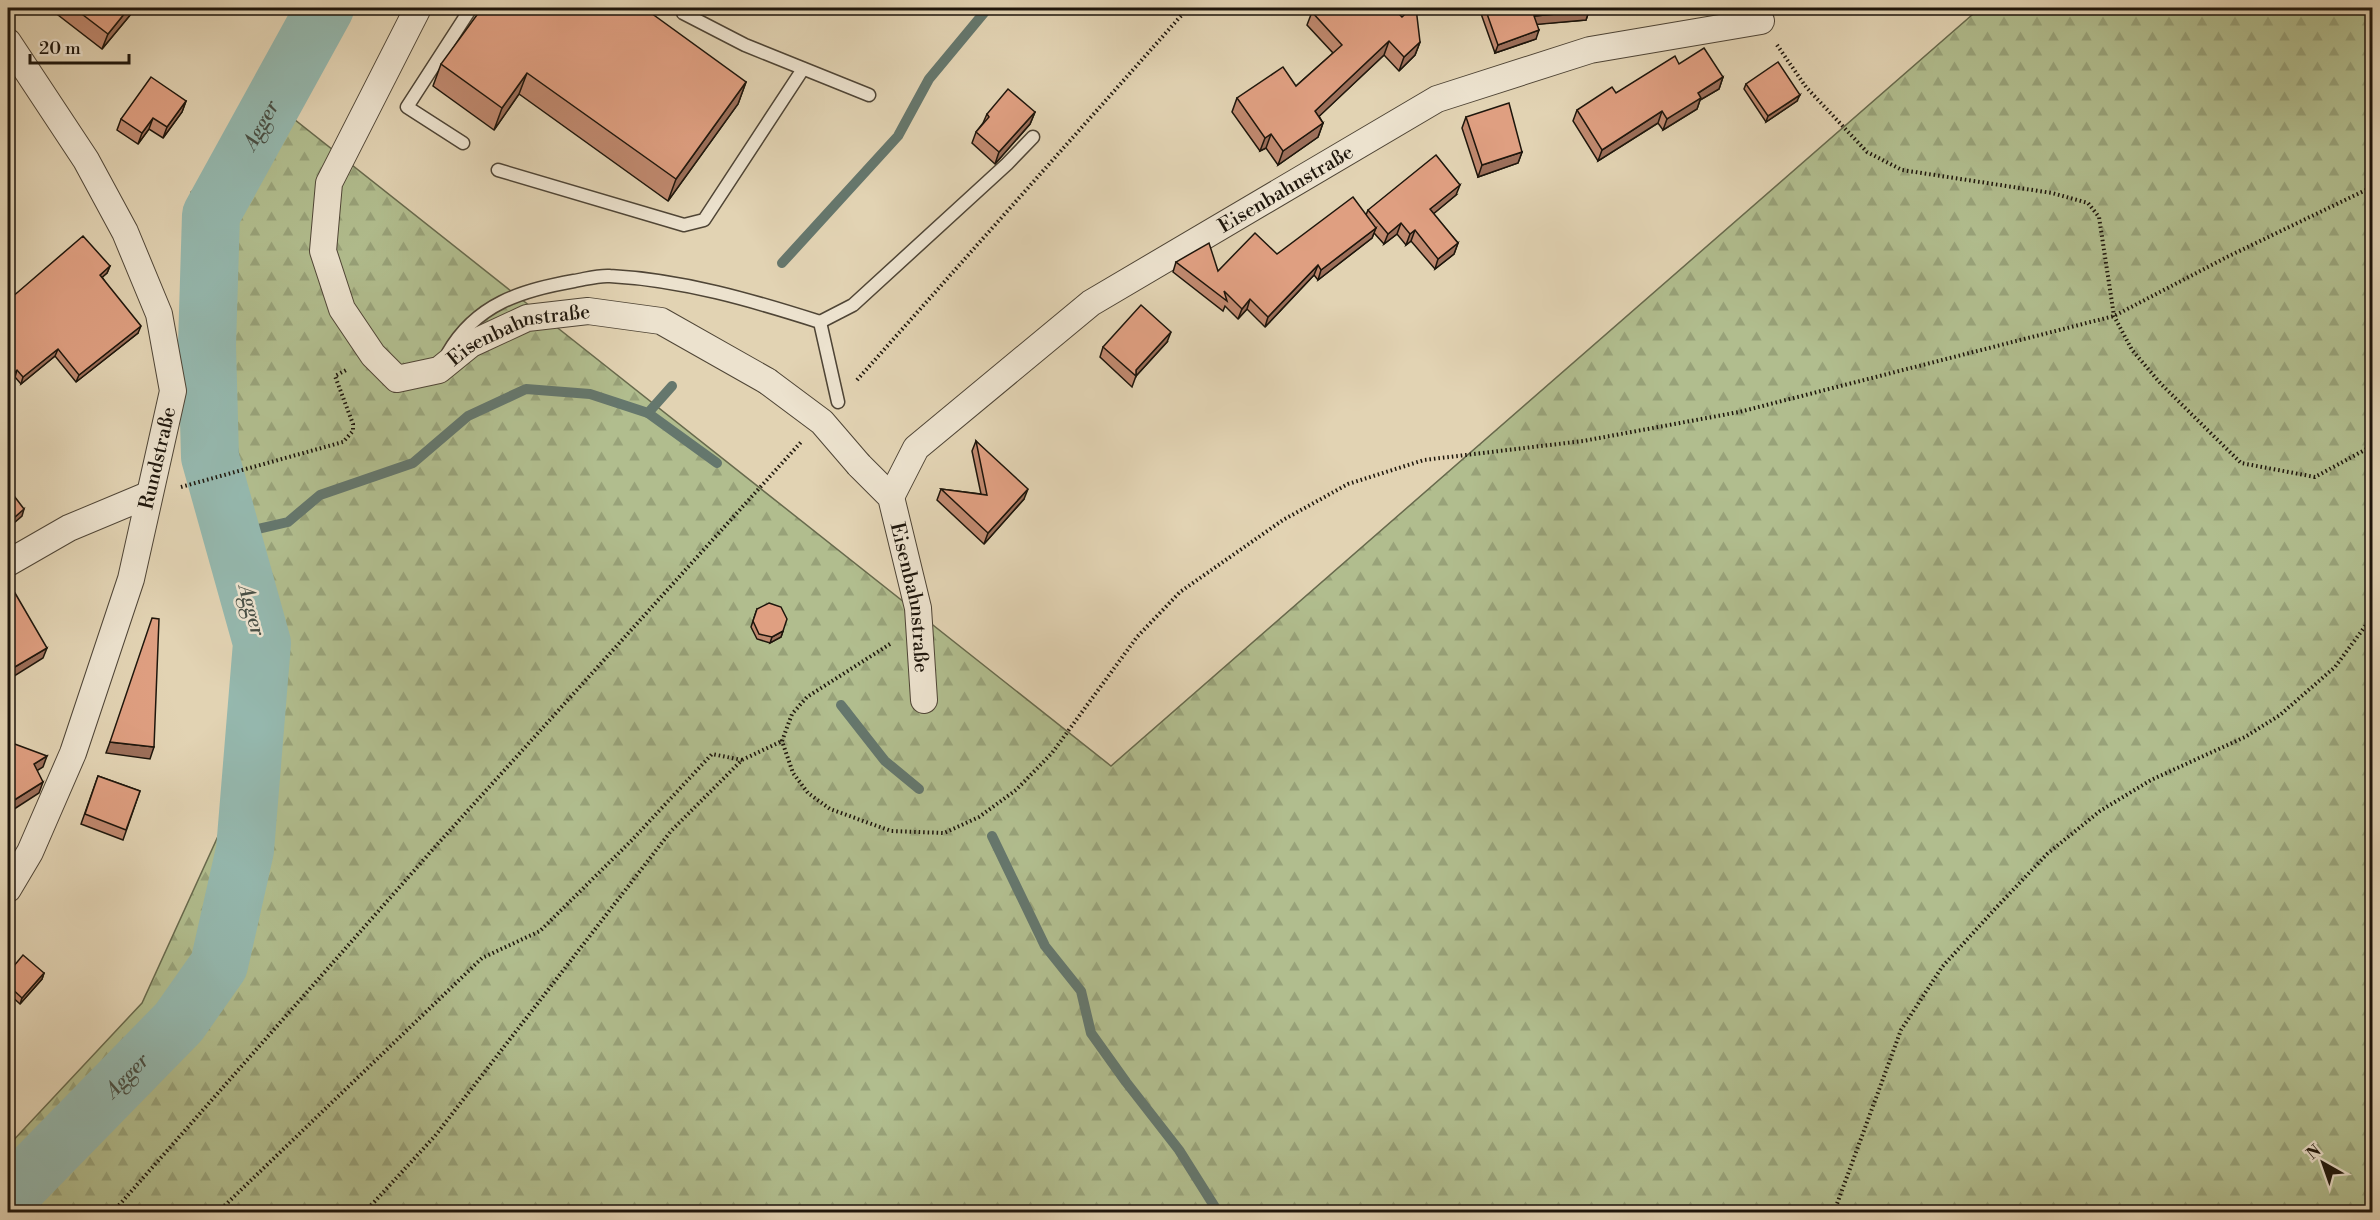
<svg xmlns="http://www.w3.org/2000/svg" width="2380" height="1220" font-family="'Libre Bodoni',serif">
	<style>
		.forest { fill: url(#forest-firs); stroke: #686a4d; stroke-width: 1.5 }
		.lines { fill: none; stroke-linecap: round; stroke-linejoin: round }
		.stream { stroke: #65776d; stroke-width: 10 }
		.river { stroke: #95b8ae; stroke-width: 58 }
		.service-casing { stroke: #4f4536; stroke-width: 15 }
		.minor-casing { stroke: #4f4536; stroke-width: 28 }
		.path { stroke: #1e160c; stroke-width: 4; stroke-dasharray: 1.5 3; stroke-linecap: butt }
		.service { stroke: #ece2ce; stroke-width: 12 }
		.minor { stroke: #ece2ce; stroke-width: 26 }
		.minor-bridge-casing { stroke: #4f4536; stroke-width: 28; stroke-linecap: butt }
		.minor-bridge { stroke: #ece2ce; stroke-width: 26 }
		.wall { fill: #c0896f; stroke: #1e160c; stroke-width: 1.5 }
		.shaded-wall { fill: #9c6f5a; stroke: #1e160c; stroke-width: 1.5 }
		.building { fill: #df9f81; stroke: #1e160c; stroke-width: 1.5 }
		.labels { text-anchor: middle; stroke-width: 5; stroke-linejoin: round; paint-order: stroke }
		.street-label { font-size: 20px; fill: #1e160c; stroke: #ece2ce }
		.water-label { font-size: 21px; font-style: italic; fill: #484f45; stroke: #ece2ce }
	</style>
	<defs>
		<pattern id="forest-firs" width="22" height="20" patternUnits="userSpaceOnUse" patternTransform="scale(1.5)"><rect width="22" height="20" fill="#b1bd8e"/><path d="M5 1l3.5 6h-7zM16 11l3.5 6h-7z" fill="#98a279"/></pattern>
	</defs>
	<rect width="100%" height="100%" fill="#e2d3b3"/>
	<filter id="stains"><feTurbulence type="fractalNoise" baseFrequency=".00333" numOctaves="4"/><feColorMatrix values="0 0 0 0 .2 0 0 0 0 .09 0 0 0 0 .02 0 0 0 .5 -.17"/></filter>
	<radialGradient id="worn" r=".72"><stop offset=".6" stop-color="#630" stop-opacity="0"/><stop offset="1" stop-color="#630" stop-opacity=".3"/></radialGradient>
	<path class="forest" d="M 1980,8 L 2372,8 L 2372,1212 L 8,1212 L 8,1146 L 142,1003 L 229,812 L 254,540 L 191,192 L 290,116 L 1111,766 Z"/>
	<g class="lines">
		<g class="stream">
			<path d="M 782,263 L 898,136 L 929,79 L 988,8"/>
			<path d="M 648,413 L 717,463"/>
			<path d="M 232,535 L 288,522 L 320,495 L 413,463 L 468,416 L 526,389 L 590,394 L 648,413 L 672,386"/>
			<path d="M 841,705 L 885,761 L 919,789"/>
			<path d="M 992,836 L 1045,946 L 1081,991 L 1091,1033 L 1126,1082 L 1179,1150 L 1218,1212"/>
		</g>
		<path class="river" id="s1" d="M 8,1197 L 179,1022 L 219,965 L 245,850 L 262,643 L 210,457 L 207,345 L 211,215 L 325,8"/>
		<defs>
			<g id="service">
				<path d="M 686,8 L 683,13 L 745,45 L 869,95"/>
				<path d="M 463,143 L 407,107 L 471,8"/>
				<path d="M 498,170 L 684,225 L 704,220 L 803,69"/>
				<path d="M 820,322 L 853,305 L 1007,164 L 1033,137"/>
				<path d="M 448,353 C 476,304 522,290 574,281 C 586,279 599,275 610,276 C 683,280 751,300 820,322 L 838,402"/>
			</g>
			<g id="minor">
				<path id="s2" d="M 418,8 L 329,183 L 323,251 L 342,309 L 373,355 L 397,379 L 439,370 L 471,344 L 527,318 L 588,311 L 661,321 L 767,381"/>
				<path d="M 8,42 L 86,160 L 125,232 L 159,314 L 173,391 L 131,579 L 73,753 L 30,852 L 8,889"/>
				<path id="s3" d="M 859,465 L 891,497 L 918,608 L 924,700"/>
				<path id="s4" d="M 891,497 L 916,448 L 1091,303 L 1437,99 L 1590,50 L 1761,21"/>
				<path d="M 8,563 L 69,528 L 148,495"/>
			</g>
		</defs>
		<use href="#service" class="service-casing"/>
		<use href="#minor" class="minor-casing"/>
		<g class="path">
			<path d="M 1777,45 L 1806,87 L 1867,152 L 1902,170 L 2052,193 L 2088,203 L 2099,217 L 2114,316 L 2132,350 L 2161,384 L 2241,463 L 2315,477 L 2372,446"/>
			<path d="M 857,380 L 1188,8"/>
			<path d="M 181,487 L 343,442 L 353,431 L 353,424 L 335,376 L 348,369"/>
			<path d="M 890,644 L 807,697 L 792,714 L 782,741 L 793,773 L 808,793 L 830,809 L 891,831 L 944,833 L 979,817 L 1016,790 L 1052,753 L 1137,637 L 1180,592 L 1283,520 L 1348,484 L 1424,460 L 1583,441 L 1739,412 L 2114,316 L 2227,257 L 2372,187"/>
			<path d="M 113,1212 L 434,848 L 802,441"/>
			<path d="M 218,1212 L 482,958 L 540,931 L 632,840 L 712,754 L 742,760"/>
			<path d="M 365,1212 L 435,1136 L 671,831 L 742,760 L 782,741"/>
			<path d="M 1834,1212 L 1901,1030 L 1942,967 L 1994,910 L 2047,854 L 2100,811 L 2151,780 L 2245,737 L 2280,715 L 2335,667 L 2372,617"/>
		</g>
		<use href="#service" class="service"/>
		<use href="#minor" class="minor"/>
		<defs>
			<path id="minor-bridge" d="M 767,381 L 822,422 L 859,465"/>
		</defs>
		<use href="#minor-bridge" class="minor-bridge-casing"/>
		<use href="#minor-bridge" class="minor-bridge"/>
	</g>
	<g class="wall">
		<path d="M 8,8 L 17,8 L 11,15 L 8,12 Z"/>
		<path d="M 49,8 L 136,8 L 102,49 Z"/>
		<path d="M 1479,8 L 1588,8 L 1589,11 L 1586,20 L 1537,24 L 1536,39 L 1495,53 Z"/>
		<path d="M 1312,12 L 1420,42 L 1415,55 L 1399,71 L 1384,55 L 1319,116 L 1323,123 L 1318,137 L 1278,165 L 1266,148 L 1260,151 L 1232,112 L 1237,98 L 1296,86 L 1333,53 L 1307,25 Z"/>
		<path d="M 441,64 L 746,82 L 738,104 L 668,201 L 519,94 L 494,130 L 433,86 Z"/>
		<path d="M 1679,64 L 1723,77 L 1719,89 L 1700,100 L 1697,109 L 1663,130 L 1658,123 L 1598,161 L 1573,121 L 1577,110 L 1616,93 Z"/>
		<path d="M 1746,84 L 1797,101 L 1766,122 L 1744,89 Z"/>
		<path d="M 186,101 L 182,112 L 163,138 L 149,129 L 138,144 L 117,130 L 121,119 Z"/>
		<path d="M 1035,112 L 1030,124 L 995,164 L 972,143 L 976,132 L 983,123 L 987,114 Z"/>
		<path d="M 1466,117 L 1522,152 L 1518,163 L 1478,177 L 1462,128 Z"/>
		<path d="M 1456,195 L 1433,214 L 1458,243 L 1454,254 L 1435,269 L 1411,241 L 1406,245 L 1397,234 L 1384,244 L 1374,233 L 1372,238 L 1318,280 L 1314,275 L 1265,327 L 1247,309 L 1238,319 L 1225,306 L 1223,311 L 1173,272 L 1176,262 L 1218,271 L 1277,254 L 1366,215 L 1368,210 Z"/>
		<path d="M 110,266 L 107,273 L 102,277 L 138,333 L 76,382 L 55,356 L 21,384 L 15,377 L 8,384 L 8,294 L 11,298 Z"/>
		<path d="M 1167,342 L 1136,376 L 1132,387 L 1100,357 L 1103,347 Z"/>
		<path d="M 976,441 L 1024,499 L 984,544 L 937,500 L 941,489 L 981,494 L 972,451 Z"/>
		<path d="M 757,609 L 783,631 L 781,637 L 770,643 L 757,639 L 751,627 Z"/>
		<path d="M 98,776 L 140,791 L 123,840 L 81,824 Z"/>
		<path d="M 8,973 L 44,973 L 42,979 L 20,1004 L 8,993 Z"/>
	</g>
	<g class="shaded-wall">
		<path d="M 13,8 L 17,8 L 11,15 Z"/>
		<path d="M 129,8 L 136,8 L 102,49 L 108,34 Z"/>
		<path d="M 1589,11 L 1586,20 L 1531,25 L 1534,16 Z"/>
		<path d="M 1539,30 L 1536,39 L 1495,53 L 1498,45 Z"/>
		<path d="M 1389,41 L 1384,55 L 1310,125 L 1315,111 Z"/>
		<path d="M 1420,42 L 1415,55 L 1399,71 L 1404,57 Z"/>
		<path d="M 527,73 L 519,94 L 494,130 L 502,108 Z"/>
		<path d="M 1723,77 L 1719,89 L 1700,100 L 1697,109 L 1663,130 L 1667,119 L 1698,93 Z"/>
		<path d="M 746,82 L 738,104 L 668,201 L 676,179 Z"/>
		<path d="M 1800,95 L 1797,101 L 1766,122 L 1768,116 Z"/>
		<path d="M 186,101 L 182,112 L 163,138 L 167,127 Z"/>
		<path d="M 1662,111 L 1658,123 L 1598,161 L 1602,150 Z"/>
		<path d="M 1035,112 L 1030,124 L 995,164 L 999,152 Z"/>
		<path d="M 153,118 L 149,129 L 138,144 L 142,133 Z"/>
		<path d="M 1323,123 L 1318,137 L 1278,165 L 1283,151 Z"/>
		<path d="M 1271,134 L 1266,148 L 1260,151 L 1265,138 Z"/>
		<path d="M 1522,152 L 1518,163 L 1478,177 L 1482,165 Z"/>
		<path d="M 1460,185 L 1456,195 L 1426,220 L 1430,209 Z"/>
		<path d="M 1401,223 L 1397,234 L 1384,244 L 1388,234 Z"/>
		<path d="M 1376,228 L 1372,238 L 1318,280 L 1321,270 Z"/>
		<path d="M 1415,230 L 1411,241 L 1406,245 L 1410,234 Z"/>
		<path d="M 1458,243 L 1454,254 L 1435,269 L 1438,259 Z"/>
		<path d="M 1318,265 L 1314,275 L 1265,327 L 1268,317 Z"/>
		<path d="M 110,266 L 107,273 L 97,282 L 100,275 Z"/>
		<path d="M 1250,299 L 1247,309 L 1238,319 L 1242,309 Z"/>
		<path d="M 141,326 L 138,333 L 76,382 L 79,375 Z"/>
		<path d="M 1171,332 L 1167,342 L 1136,376 L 1136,370 Z"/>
		<path d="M 58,349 L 55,356 L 21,384 L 23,377 Z"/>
		<path d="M 17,370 L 15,377 L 8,384 L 8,379 Z"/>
		<path d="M 1028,489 L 1024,499 L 984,544 L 988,533 Z"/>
		<path d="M 24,509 L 22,516 L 8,528 L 8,523 Z"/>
		<path d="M 783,631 L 781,637 L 770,643 L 772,637 Z"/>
		<path d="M 47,648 L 43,658 L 8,680 L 8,671 Z"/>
		<path d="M 110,742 L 154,747 L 150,759 L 106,753 Z"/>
		<path d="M 47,756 L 43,767 L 30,775 L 34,764 Z"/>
		<path d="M 43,782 L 39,793 L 8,813 L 8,804 Z"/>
		<path d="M 44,973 L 42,979 L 20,1004 L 22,998 Z"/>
	</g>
	<g class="building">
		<path d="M 74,8 L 129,8 L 108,34 Z"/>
		<path d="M 482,8 L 644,8 L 746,82 L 676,179 L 527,73 L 502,108 L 441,64 Z"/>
		<path d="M 1317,8 L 1393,8 L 1402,17 L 1412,8 L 1416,8 L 1420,42 L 1404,57 L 1389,41 L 1315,111 L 1323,123 L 1283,151 L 1271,134 L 1265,138 L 1237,98 L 1283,67 L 1296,86 L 1342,45 L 1312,12 Z"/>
		<path d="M 1485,8 L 1588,8 L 1589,11 L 1534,16 L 1539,30 L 1498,45 Z"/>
		<path d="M 1704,48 L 1723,77 L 1698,93 L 1701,98 L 1667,119 L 1662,111 L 1602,150 L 1577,110 L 1612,87 L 1616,93 L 1675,56 L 1679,64 Z"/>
		<path d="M 1778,62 L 1800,95 L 1768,116 L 1746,84 Z"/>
		<path d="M 151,77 L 186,101 L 167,127 L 153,118 L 142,133 L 121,119 Z"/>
		<path d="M 1008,89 L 1035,112 L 999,152 L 976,132 L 989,117 L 987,114 Z"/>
		<path d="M 1509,103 L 1522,152 L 1482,165 L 1466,117 Z"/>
		<path d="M 1436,155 L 1460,185 L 1430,209 L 1458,243 L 1438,259 L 1415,230 L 1410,234 L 1401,223 L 1388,234 L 1368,210 Z"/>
		<path d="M 1353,197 L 1376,228 L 1321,270 L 1318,265 L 1268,317 L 1250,299 L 1242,309 L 1224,291 L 1227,301 L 1176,262 L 1209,243 L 1218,271 L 1255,233 L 1277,254 Z"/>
		<path d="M 83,236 L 110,266 L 100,275 L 141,326 L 79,375 L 58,349 L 23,377 L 17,370 L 8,379 L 8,294 L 11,298 Z"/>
		<path d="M 1141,305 L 1171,332 L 1136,370 L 1136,376 L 1103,347 Z"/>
		<path d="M 976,441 L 1028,489 L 988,533 L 941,489 L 987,495 Z"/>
		<path d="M 8,488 L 24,509 L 8,523 Z"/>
		<path d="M 15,593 L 47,648 L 8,671 L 8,597 Z"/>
		<path d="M 769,603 L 781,607 L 787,619 L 783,631 L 772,637 L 759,634 L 753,621 L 757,609 Z"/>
		<path d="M 152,618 L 159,619 L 154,747 L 110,742 Z"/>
		<path d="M 12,743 L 47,756 L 34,764 L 43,782 L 8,804 L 8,746 Z"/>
		<path d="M 98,776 L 140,791 L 126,830 L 85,814 Z"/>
		<path d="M 23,955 L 44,973 L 22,998 L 8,985 L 8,973 Z"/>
	</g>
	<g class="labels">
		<g class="street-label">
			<text dy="7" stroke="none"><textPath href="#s4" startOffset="508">Eisenbahnstraße</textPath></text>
			<text dy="7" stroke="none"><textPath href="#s2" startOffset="548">Eisenbahnstraße</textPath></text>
			<text transform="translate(157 458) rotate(-77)" y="7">Rundstraße</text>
			<text dy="7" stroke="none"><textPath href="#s3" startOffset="148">Eisenbahnstraße</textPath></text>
		</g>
		<g class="water-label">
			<text dy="7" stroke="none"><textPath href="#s1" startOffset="1178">Agger</textPath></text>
			<text transform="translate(252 610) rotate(75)" y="7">Agger</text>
			<text dy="7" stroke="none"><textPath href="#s1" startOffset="170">Agger</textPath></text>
		</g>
	</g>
	<rect width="2380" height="1220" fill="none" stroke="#e2d3b3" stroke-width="30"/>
	<rect x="9" y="9" width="2362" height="1202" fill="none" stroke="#1e160c" stroke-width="3"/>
	<rect x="15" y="15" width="2350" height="1190" fill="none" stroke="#1e160c" stroke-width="1.5"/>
	<g transform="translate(2323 1163) rotate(320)" stroke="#ece2ce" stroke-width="4.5" paint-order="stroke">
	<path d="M0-4.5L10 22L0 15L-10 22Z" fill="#1e160c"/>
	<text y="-9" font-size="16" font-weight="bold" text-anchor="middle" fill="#1e160c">N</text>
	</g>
	<path d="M30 54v9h99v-9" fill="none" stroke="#1e160c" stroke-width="3"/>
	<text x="39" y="54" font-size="18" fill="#1e160c" stroke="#ece2ce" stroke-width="4.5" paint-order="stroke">20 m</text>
	<rect width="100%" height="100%" filter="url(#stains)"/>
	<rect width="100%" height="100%" fill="url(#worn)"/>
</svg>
